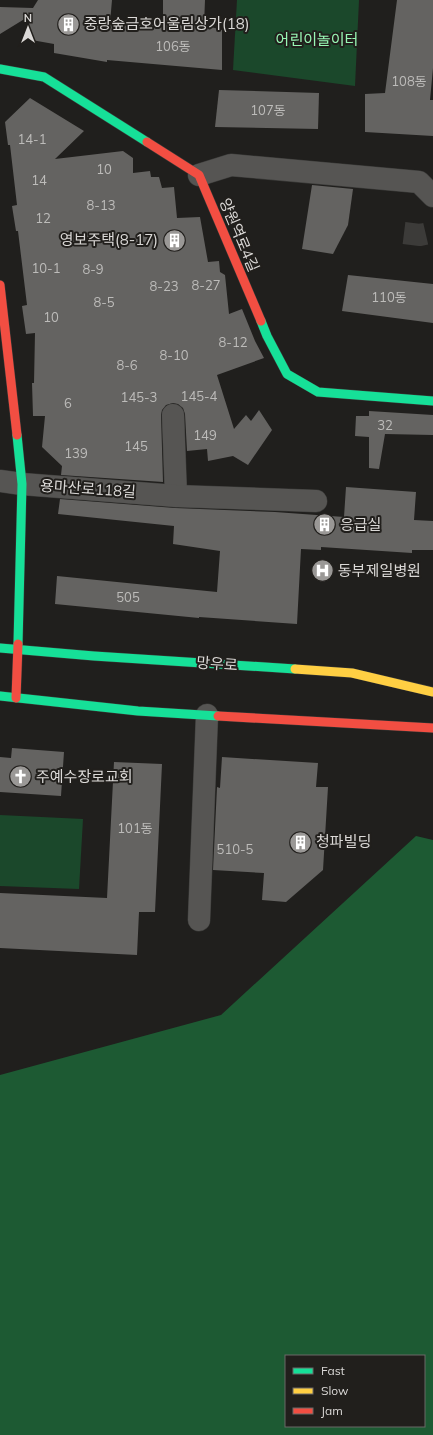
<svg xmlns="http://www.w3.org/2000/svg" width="433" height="1435" font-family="Mulish,'Noto Sans KR',sans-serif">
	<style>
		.green { fill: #1b482b }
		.forest { fill: #1d5a33; fill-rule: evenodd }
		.building { fill: #646361 }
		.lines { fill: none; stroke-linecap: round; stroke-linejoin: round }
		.street-tunnel { stroke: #3c3b39; stroke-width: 22; stroke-dasharray: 22 11; stroke-linecap: butt }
		.street-casing { stroke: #3b3b39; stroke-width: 23 }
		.fast-casing { stroke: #3b3b39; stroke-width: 10 }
		.slow-casing { stroke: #3b3b39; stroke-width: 10 }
		.jam-casing { stroke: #3b3b39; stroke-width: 10 }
		.street { stroke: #565553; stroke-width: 22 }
		.fast { stroke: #16e098; stroke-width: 9 }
		.slow { stroke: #ffcf43; stroke-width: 9 }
		.jam { stroke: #f24e42; stroke-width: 9 }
		.labels { text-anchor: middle; stroke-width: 4; stroke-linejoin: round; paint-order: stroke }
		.number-label { font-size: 13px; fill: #bdbcba }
		.poi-label { font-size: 15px; fill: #dbd9d7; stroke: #211f1c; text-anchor: start }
		.park-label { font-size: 15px; fill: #98f6b4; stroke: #211f1c }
		.street-label { font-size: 15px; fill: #dbd9d7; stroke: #211f1c }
	</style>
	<rect width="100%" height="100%" fill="#201f1d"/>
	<g class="green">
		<path d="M 237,0 L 359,0 L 355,86 L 233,70 Z"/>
		<path d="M 0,815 L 83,819 L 79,889 L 0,886 Z"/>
	</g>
	<path class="forest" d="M 416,836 L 433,840 L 433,1435 L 0,1435 L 0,1075 L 221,1015 ZM 286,1356 L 424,1356 L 424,1426 L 286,1426 Z"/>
	<g class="building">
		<path d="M 38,0 L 112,0 L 110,23 L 163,25 L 163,0 L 205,0 L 204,25 L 222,30 L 222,70 L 107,60 L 107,62 L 54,53 L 54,44 L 26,39 L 31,15 L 0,34 L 0,7 L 33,8 Z"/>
		<path d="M 397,0 L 433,0 L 433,68 L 430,100 L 433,100 L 433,136 L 365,132 L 365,94 L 385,93 Z"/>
		<path d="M 219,90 L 319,93 L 318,129 L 215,127 Z"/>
		<path d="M 30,98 L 84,131 L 55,159 L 123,151 L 133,158 L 133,173 L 150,171 L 151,177 L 159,177 L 162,188 L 174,187 L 177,218 L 200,217 L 208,262 L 219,261 L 220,272 L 225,275 L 229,314 L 242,309 L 255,341 L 264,358 L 217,375 L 234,429 L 246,415 L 251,421 L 259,410 L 272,430 L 248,465 L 233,456 L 208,461 L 207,449 L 187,451 L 185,414 L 183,408 L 178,404 L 173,403 L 166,405 L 162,410 L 161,415 L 163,482 L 61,475 L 62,466 L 42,447 L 45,416 L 33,416 L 32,383 L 34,383 L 35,333 L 26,334 L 22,306 L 27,305 L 18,231 L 16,231 L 12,206 L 17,205 L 10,145 L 8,145 L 5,122 Z"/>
		<path d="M 312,185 L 353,189 L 348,225 L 333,254 L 302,249 Z"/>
		<path d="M 348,275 L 433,284 L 433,323 L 342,311 Z"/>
		<path d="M 369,411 L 433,415 L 433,435 L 385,434 L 379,469 L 369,468 L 369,437 L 355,436 L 356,416 L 369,416 Z"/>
		<path d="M 346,487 L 416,492 L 414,520 L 433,521 L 433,550 L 412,550 L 412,553 L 321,547 L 321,550 L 301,549 L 297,624 L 199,617 L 199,618 L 55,604 L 57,576 L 217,592 L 220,551 L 173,544 L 174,526 L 58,514 L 60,499 L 175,508 L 275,512 L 344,517 Z"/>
		<path d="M 12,748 L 64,752 L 61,796 L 0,792 L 0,757 L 11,758 Z"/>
		<path d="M 222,757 L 318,763 L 316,787 L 328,787 L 323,870 L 286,902 L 262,900 L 264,873 L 213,870 L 217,787 L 220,788 Z"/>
		<path d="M 114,762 L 162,764 L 155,912 L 139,912 L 137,955 L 0,948 L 0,893 L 107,898 Z"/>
	</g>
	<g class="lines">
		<path class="street-tunnel" d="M 404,233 L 420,235 L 433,232 L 433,229"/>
		<defs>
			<g id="street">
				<path d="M 199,175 L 231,165 L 419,182 L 433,196"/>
				<path d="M 173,415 L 176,496"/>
				<path d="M 0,481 L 22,484 L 176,496 L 316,501"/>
				<path d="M 199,920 L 207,715"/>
			</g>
			<g id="fast">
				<path d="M 0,69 L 44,77 L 147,142"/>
				<path d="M 261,321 L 267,336 L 287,374 L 318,392 L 433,401"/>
				<path d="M 17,435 L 22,484 L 18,644"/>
				<path d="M 0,648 L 94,656 L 295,669"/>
				<path d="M 0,696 L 138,711 L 218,716"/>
			</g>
			<path id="slow" d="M 295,669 L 352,673 L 433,692"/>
			<g id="jam">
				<path d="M 147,142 L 199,175 L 261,321"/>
				<path d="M 0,285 L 17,435"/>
				<path d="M 16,698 L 18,644"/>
				<path d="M 218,716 L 433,728"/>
			</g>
		</defs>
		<use href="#street" class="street-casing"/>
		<use href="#fast" class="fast-casing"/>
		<use href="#slow" class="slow-casing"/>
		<use href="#jam" class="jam-casing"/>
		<use href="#street" class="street"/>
		<use href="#fast" class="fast"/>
		<use href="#slow" class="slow"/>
		<use href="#jam" class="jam"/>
	</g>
	<defs>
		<symbol id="building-disc" viewBox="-11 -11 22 22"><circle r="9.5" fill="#9a9896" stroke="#211f1c"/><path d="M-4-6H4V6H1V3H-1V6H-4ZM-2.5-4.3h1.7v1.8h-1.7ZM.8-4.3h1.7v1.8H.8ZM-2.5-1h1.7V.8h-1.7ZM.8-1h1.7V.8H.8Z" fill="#fff"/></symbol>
		<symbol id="hospital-disc" viewBox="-11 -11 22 22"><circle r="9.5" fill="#9a9896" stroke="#211f1c"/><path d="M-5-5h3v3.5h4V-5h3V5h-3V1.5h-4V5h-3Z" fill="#fff"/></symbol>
		<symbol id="church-disc" viewBox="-11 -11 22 22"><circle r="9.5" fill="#9a9896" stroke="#211f1c"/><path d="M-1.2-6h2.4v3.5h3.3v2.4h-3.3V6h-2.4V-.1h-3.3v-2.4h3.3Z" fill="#fff"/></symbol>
	</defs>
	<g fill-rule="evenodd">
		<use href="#building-disc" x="56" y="12" width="25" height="25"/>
		<use href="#building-disc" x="162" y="228" width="25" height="25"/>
		<use href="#building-disc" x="312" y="512" width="25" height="25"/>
		<use href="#hospital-disc" x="310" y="558" width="25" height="25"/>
		<use href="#church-disc" x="8" y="764" width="25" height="25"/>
		<use href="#building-disc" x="288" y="830" width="25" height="25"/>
	</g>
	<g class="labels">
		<g class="number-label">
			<text x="173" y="51">106동</text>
			<text x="409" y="86">108동</text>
			<text x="268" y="115">107동</text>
			<text x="32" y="144">14-1</text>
			<text x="104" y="174">10</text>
			<text x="39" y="185">14</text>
			<text x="101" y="210">8-13</text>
			<text x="43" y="223">12</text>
			<text x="46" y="273">10-1</text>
			<text x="93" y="274">8-9</text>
			<text x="206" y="290">8-27</text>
			<text x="164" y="291">8-23</text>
			<text x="389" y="302">110동</text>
			<text x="104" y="307">8-5</text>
			<text x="51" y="322">10</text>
			<text x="233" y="347">8-12</text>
			<text x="174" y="360">8-10</text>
			<text x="127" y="370">8-6</text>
			<text x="199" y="401">145-4</text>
			<text x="139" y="402">145-3</text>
			<text x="68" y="408">6</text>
			<text x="385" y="430">32</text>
			<text x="205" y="440">149</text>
			<text x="136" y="451">145</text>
			<text x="76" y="458">139</text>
			<text x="128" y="602">505</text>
			<text x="135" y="833">101동</text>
			<text x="235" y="854">510-5</text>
		</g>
		<g class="poi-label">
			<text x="84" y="29">중랑숲금호어울림상가(18)</text>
			<text x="158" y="245" text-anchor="end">영보주택(8-17)</text>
			<text x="340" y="530">응급실</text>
			<text x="338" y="576">동부제일병원</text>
			<text x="36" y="782">주예수장로교회</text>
			<text x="316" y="847">청파빌딩</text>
		</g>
		<g class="park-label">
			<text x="317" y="45">어린이놀이터</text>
		</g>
		<g class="street-label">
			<text transform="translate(239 235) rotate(67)" y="5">양원역로4길</text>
			<text transform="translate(88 489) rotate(4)" y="5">용마산로118길</text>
			<text transform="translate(217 664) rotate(4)" y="5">망우로</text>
		</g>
	</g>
	<rect x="285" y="1355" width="140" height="72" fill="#211f1c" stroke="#6b6967"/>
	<rect x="293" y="1368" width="20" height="6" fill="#16e098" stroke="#6b6967"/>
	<text x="321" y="1375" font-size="12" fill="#dbd9d7">Fast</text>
	<rect x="293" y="1388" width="20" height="6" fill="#ffcf43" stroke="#6b6967"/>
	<text x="321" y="1395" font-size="12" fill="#dbd9d7">Slow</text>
	<rect x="293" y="1408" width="20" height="6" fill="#f24e42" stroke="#6b6967"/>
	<text x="321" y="1415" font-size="12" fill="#dbd9d7">Jam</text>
	<g transform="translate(28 28)" stroke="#211f1c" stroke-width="3" paint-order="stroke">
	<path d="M0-3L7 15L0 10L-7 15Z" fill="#dbd9d7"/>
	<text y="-6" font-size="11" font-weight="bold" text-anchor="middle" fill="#dbd9d7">N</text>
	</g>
</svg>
